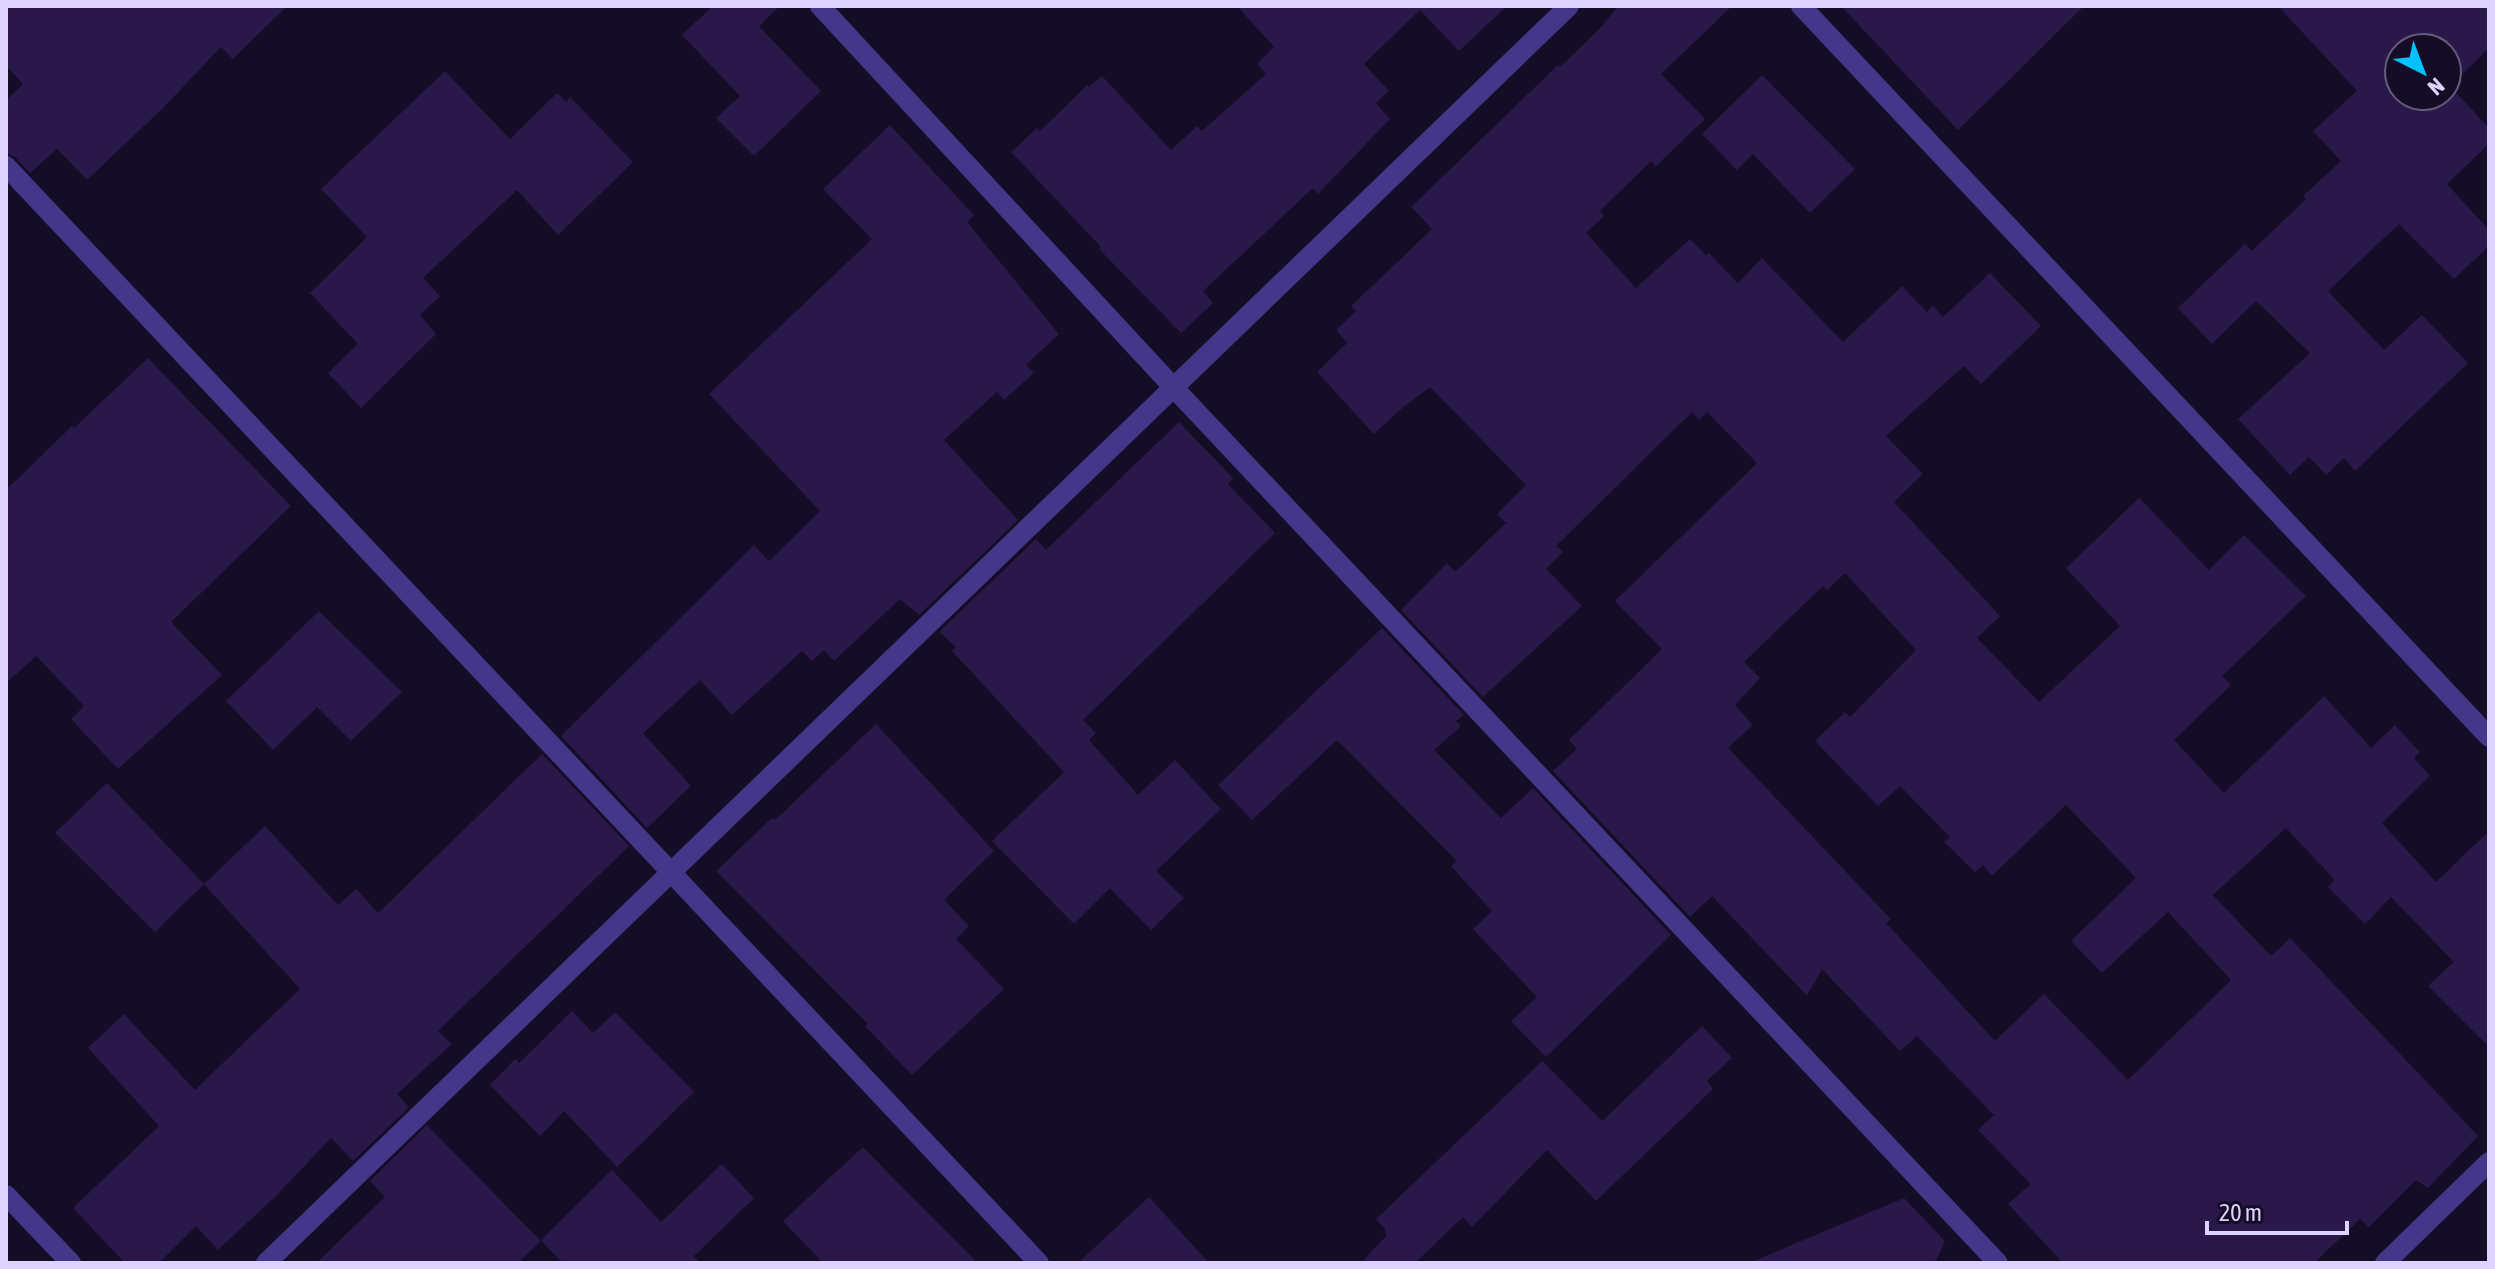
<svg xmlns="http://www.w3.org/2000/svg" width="2495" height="1269" font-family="'Asap Condensed',sans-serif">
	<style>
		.building { fill: #291849; fill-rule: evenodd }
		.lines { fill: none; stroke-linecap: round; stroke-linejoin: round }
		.minor { stroke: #443688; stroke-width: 20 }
	</style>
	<rect width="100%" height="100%" fill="#150d26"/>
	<g class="building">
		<path d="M 6,6 L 287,6 L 233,59 L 221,47 L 165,106 L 87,180 L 57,149 L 30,173 L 15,157 L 6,153 L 6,100 L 23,84 L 6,66 Z"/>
		<path d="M 713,6 L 780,6 L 759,26 L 821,91 L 754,156 L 716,118 L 740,96 L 682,35 Z"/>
		<path d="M 1237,6 L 1507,6 L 1459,51 L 1420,10 L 1364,64 L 1389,91 L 1376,103 L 1390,119 L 1318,194 L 1313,188 L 1203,291 L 1213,303 L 1181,333 L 1099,249 L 1101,247 L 1011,152 L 1037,128 L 1040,131 L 1087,85 L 1089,87 L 1102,76 L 1171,150 L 1197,126 L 1202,131 L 1266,74 L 1257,64 L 1274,47 Z"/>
		<path d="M 1618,6 L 1732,6 L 1661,74 L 1705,119 L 1656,166 L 1651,161 L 1600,211 L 1604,216 L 1586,233 L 1636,288 L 1690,239 L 1706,255 L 1709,253 L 1738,283 L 1762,258 L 1843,342 L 1902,286 L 1927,312 L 1933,306 L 1943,317 L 1990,273 L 2041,326 L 1981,384 L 1964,366 L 1886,436 L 1923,474 L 1894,502 L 2000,616 L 1977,638 L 2039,702 L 2120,626 L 2066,568 L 2139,498 L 2209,570 L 2244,535 L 2306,596 L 2222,676 L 2231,685 L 2174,740 L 2224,793 L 2324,696 L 2371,748 L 2395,725 L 2420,752 L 2414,758 L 2430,776 L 2382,823 L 2436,882 L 2489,831 L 2489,1047 L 2428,986 L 2454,962 L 2391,897 L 2365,924 L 2328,887 L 2335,880 L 2286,828 L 2213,895 L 2271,956 L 2290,938 L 2478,1136 L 2428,1188 L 2416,1180 L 2369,1227 L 2360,1219 L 2314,1263 L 2063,1263 L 2008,1204 L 2031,1184 L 1978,1130 L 1994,1115 L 1917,1036 L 1900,1051 L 1822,969 L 1807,996 L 1712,896 L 1690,917 L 1553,771 L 1577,749 L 1569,740 L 1662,649 L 1615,601 L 1757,463 L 1707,412 L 1699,420 L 1692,412 L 1556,546 L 1563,552 L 1546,569 L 1582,606 L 1483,697 L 1401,610 L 1447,563 L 1455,572 L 1506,523 L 1497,514 L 1526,485 L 1430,387 L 1401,409 L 1374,434 L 1317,372 L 1347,343 L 1336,330 L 1356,311 L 1351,306 L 1432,229 L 1411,207 L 1558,65 L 1560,67 L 1602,26 ZM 1845,573 L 1916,650 L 1850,717 L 1845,712 L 1815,741 L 1878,806 L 1900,786 L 1950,837 L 1944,842 L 1975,872 L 1983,865 L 1992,876 L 2066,805 L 2136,878 L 2071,941 L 2102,973 L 2168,912 L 2231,980 L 2128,1080 L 2044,994 L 1995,1041 L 1886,923 L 1891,919 L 1728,748 L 1753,725 L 1735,705 L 1760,678 L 1744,662 L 1823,586 L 1827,590 Z"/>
		<path d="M 1841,6 L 2084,6 L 1958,130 Z"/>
		<path d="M 2278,6 L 2489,6 L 2489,48 L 2450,86 L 2489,128 L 2489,144 L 2447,184 L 2489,230 L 2489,246 L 2454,279 L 2399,224 L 2328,291 L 2384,350 L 2422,315 L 2468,363 L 2355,471 L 2344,458 L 2326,475 L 2309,457 L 2290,475 L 2238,419 L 2310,353 L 2256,301 L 2212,344 L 2178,308 L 2245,244 L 2252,251 L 2306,199 L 2303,196 L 2341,161 L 2313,131 L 2357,91 ZM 2399,48 L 2447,48 L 2447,96 L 2399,96 Z"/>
		<path d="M 445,71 L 510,139 L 557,93 L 566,102 L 570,97 L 633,162 L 558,235 L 517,190 L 423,278 L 440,296 L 420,315 L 436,334 L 361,408 L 328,373 L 358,344 L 310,293 L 367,237 L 321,189 Z"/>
		<path d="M 1762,75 L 1855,169 L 1810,213 L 1753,154 L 1737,170 L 1702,134 Z"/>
		<path d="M 890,125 L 974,215 L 967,222 L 1059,334 L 1026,365 L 1034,373 L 1004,400 L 997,392 L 944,440 L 1018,520 L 919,615 L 900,599 L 834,661 L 824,650 L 812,661 L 802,651 L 732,715 L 700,680 L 643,733 L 691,786 L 647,828 L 561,736 L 754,545 L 769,561 L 820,511 L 709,394 L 872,239 L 823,189 Z"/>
		<path d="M 148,358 L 291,506 L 171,622 L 222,675 L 118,769 L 71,719 L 84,706 L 36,656 L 6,683 L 6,490 L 72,426 L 74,428 Z"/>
		<path d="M 1179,422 L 1233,478 L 1228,484 L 1275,533 L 1083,720 L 1096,733 L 1089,740 L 1138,795 L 1175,760 L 1221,809 L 1156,871 L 1184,898 L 1151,930 L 1110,888 L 1074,924 L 992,841 L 1064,772 L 952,651 L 956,647 L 939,632 L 1036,539 L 1046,550 Z"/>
		<path d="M 319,611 L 402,692 L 351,741 L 317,707 L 273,750 L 226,701 Z"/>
		<path d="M 1382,628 L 1464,715 L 1456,721 L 1461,726 L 1434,750 L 1501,818 L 1533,788 L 1671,935 L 1546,1057 L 1511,1021 L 1537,997 L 1473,929 L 1492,911 L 1451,866 L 1457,861 L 1337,740 L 1252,820 L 1218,785 Z"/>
		<path d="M 876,724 L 994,851 L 944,900 L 969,926 L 956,939 L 1004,989 L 912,1075 L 865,1026 L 868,1024 L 716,871 L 772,818 L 775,820 Z"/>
		<path d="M 542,754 L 629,846 L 438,1031 L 452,1044 L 397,1094 L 409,1107 L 353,1161 L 331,1138 L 276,1196 L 218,1250 L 196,1226 L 159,1263 L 125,1263 L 73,1208 L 159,1126 L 88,1048 L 124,1014 L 195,1090 L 300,989 L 204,884 L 265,826 L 338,905 L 356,889 L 378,913 Z"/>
		<path d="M 107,783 L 204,884 L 155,932 L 55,833 Z"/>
		<path d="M 572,1011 L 593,1033 L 615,1012 L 694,1092 L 617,1167 L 564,1111 L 540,1136 L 490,1085 L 515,1059 L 519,1063 Z"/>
		<path d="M 1702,1026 L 1732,1058 L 1707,1081 L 1713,1089 L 1596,1201 L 1547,1150 L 1472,1227 L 1463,1217 L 1415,1263 L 1361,1263 L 1387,1235 L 1384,1232 L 1386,1230 L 1376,1219 L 1542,1061 L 1602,1121 Z"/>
		<path d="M 427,1125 L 541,1241 L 518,1263 L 316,1263 L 385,1197 L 370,1181 Z"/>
		<path d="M 863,1147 L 896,1181 L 978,1263 L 823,1263 L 783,1221 Z"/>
		<path d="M 722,1164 L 754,1198 L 694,1256 L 700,1263 L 562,1263 L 541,1240 L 612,1170 L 661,1222 Z"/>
		<path d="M 1149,1197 L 1209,1263 L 1078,1263 Z"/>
		<path d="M 1904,1198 L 1945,1241 L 1935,1263 L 1749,1263 Z"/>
	</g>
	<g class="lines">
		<g class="minor">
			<path d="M 820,6 L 1174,388 L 1998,1263"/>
			<path d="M 1801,6 L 2489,737"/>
			<path d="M 6,166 L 1039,1263"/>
			<path d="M 6,1195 L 71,1263"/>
			<path d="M 266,1263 L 1569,6"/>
			<path d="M 2385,1263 L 2489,1162"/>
		</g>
	</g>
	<rect width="2495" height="1269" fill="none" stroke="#ded3ff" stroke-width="16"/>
	<g transform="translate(2423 72) rotate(138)"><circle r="38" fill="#150d26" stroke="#655c7d" stroke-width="2"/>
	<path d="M0-6L14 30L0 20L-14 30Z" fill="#00c2fe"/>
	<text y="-12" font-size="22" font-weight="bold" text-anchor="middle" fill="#ded3ff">N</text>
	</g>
	<path d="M2207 1221v12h140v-12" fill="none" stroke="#ded3ff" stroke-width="4"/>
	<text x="2219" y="1221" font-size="24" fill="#ded3ff" stroke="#150d26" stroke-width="6" paint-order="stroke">20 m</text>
</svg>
